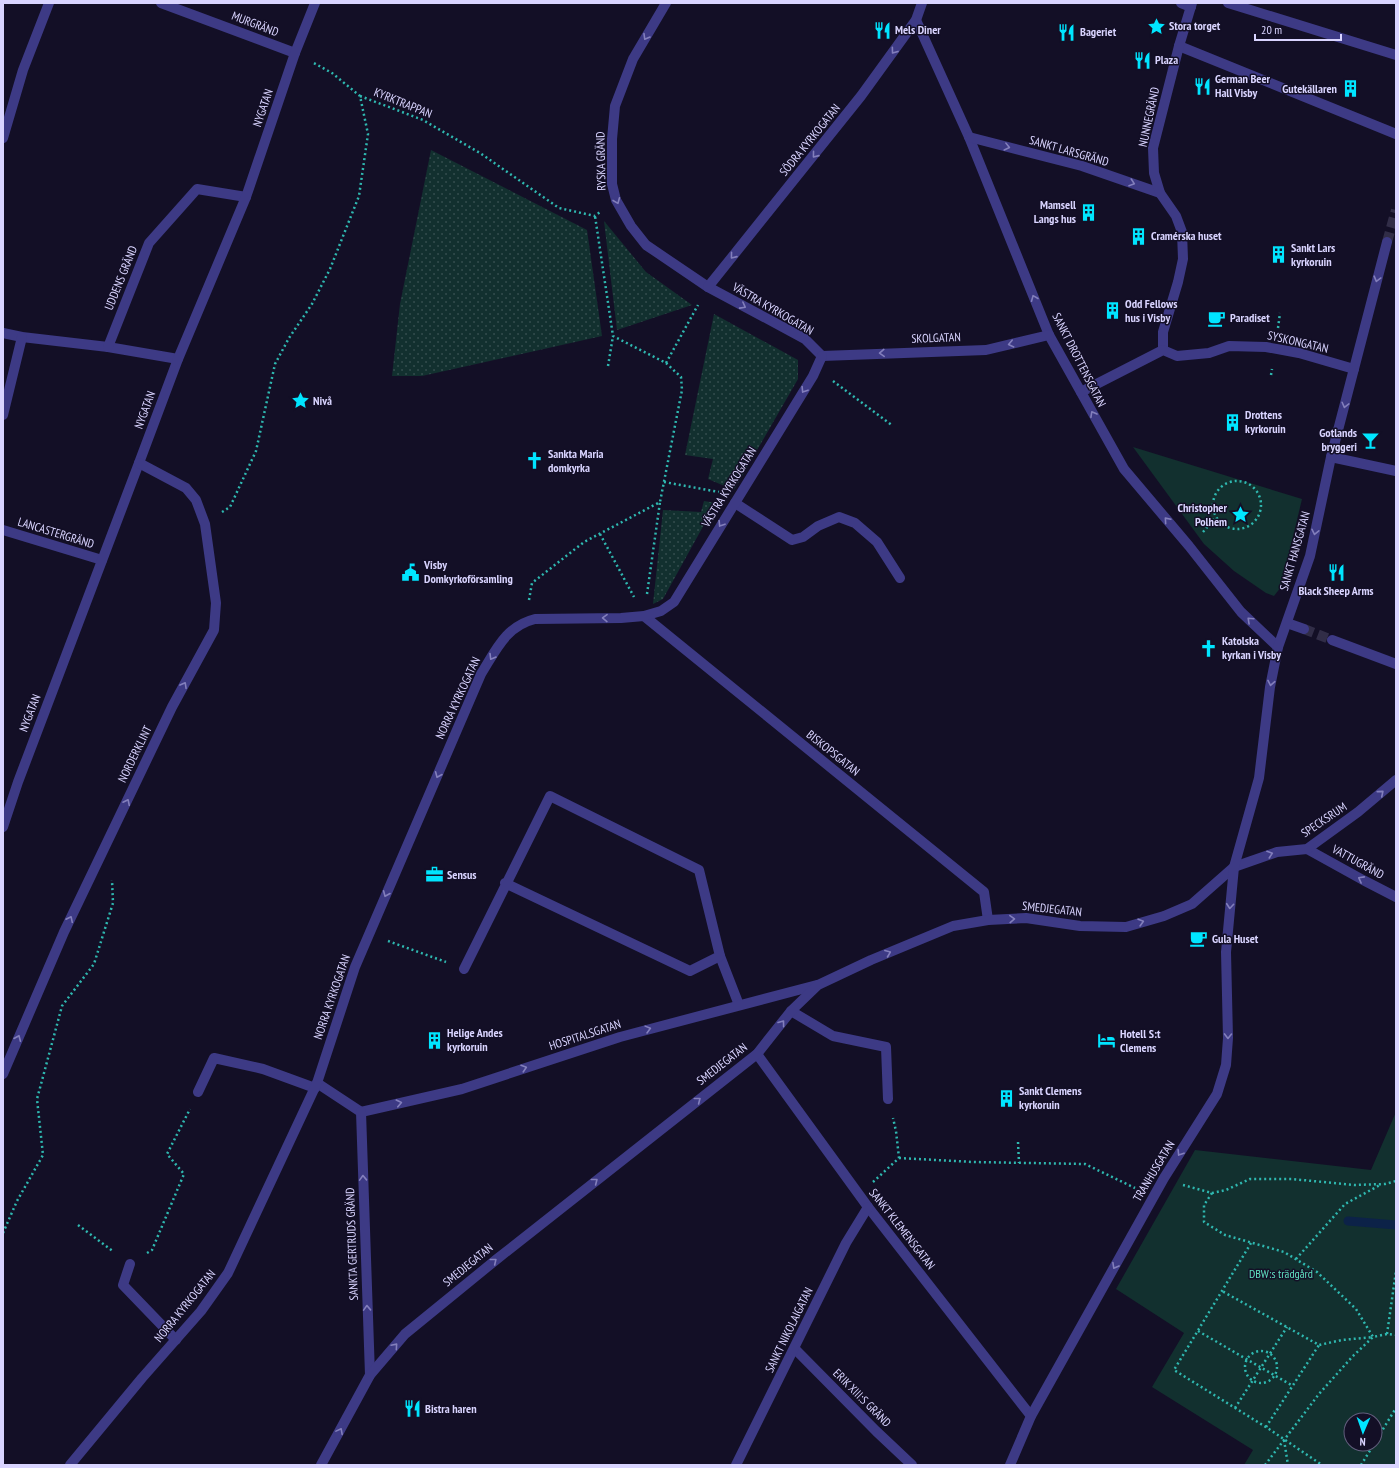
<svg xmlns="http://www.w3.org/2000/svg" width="1399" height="1468" font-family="'PT Sans Narrow',sans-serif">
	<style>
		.grass { fill: url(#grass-dots) }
		.green { fill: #12302f; fill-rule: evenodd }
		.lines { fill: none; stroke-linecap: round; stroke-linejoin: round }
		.stream { stroke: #0c2248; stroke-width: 9 }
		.minor-tunnel { stroke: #312d47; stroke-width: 10; stroke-dasharray: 10 5; stroke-linecap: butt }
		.path { stroke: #2fb8b0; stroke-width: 2.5; stroke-dasharray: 2 3; stroke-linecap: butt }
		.minor { stroke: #3d3a85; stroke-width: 10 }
		.oneway { stroke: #837fbc }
		.labels { text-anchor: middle; stroke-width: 3; stroke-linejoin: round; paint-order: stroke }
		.street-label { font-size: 12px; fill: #d9d4ff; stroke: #130f26 }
		.poi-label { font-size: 12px; font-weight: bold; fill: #d9d4ff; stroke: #130f26; text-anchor: start }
		.park-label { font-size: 12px; fill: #5fe0c0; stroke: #130f26 }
	</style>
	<defs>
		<pattern id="grass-dots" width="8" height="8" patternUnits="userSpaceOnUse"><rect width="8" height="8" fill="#12302f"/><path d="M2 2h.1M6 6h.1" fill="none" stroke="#344d4e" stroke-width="1.8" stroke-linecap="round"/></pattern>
	</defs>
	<rect width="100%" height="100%" fill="#130f26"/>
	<g class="grass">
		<path d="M 431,150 L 587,230 L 602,336 L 422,376 L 392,376 L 400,304 Z"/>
		<path d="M 604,221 L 646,272 L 692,305 L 617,330 Z"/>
		<path d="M 714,314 L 798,360 L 798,379 L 734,490 L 708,479 L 713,459 L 685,455 Z"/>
		<path d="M 704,501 L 716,503 L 663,599 L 653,604 L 663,510 L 701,512 Z"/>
	</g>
	<g class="green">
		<path d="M 1133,447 L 1302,499 L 1281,587 L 1274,596 L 1266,593 L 1234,571 L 1204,544 Z"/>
		<path d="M 1396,1112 L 1396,1465 L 1244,1465 L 1253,1450 L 1152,1387 L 1184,1333 L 1116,1289 L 1195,1150 L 1371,1170 ZM 1351,1420 L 1375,1420 L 1375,1444 L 1351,1444 Z"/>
	</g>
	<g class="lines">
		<path class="stream" d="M 1348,1221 L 1396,1225"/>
		<g class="minor-tunnel">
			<path d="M 1387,242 L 1396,210"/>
			<path d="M 1304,629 L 1332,640"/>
		</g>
		<g class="path">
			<path d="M 360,96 L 423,120 L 480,153 L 559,208 L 595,216 L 600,212"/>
			<path d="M 1278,328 L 1280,313"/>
			<path d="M 666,363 L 698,305"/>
			<path d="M 608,366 L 613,336"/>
			<path d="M 1271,375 L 1272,369"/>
			<path d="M 833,381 L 893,426"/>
			<circle cx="1237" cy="505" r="24"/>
			<path d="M 664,482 L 719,492"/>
			<path d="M 222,512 L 230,507 L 256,451 L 275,364 L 289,338 L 312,304 L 330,269 L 359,196 L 368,134 L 360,96 L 332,73 L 312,62"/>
			<path d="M 1203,532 L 1216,517"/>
			<path d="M 600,534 L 634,597"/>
			<path d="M 647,594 L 660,502"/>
			<path d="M 529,600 L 532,583 L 584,542 L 660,502 L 682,390 L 681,377 L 666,363 L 613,336 L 595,216"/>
			<path d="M 388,941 L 446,962"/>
			<path d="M 1018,1142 L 1019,1163"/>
			<path d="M 899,1158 L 973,1162 L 1085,1164 L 1135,1188"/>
			<path d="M 873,1182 L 899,1158 L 896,1131 L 893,1118"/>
			<path d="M 1183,1185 L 1212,1193 L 1226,1190 L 1250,1179 L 1292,1179 L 1354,1185 L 1385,1184 L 1396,1181"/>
			<path d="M 1212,1193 L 1204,1205 L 1204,1222 L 1225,1235 L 1284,1252 L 1317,1272 L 1356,1309 L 1373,1337 L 1342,1340 L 1319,1345 L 1222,1291"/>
			<path d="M 78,1225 L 114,1252"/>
			<path d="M 3,1233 L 17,1201 L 43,1155 L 37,1099 L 62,1006 L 94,964 L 113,903 L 112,880"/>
			<path d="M 1251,1243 L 1174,1370 L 1269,1429 L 1322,1465"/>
			<path d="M 147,1253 L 152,1250 L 184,1174 L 167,1154 L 190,1109"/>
			<path d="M 1296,1259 L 1345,1204 L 1380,1185"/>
			<path d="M 1198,1331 L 1293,1386"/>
			<path d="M 1387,1334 L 1396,1271"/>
			<circle cx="1261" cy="1367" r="16"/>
			<path d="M 1235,1408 L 1287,1327"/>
			<path d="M 1266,1427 L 1319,1345"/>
			<path d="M 1284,1440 L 1288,1465"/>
			<path d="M 1375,1442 L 1396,1408"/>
			<path d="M 1265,1465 L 1319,1394 L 1352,1357 L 1373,1337 L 1387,1334 L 1396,1335"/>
			<path d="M 1361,1465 L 1374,1444"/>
		</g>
		<g class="minor">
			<path d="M 161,3 L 295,53"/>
			<path d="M 666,3 L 633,59 L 615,106 L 612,139 L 612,184 L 616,200 L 631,226 L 646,245 L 708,287 L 805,339 L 822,356"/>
			<path d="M 1181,3 L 1191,7"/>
			<path d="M 1228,3 L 1396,55"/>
			<path d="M 916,20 L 969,137 L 1049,335 L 1124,469 L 1189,546 L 1241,612 L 1278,647"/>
			<path d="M 1179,46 L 1396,134"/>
			<path d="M 969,137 L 1082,166 L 1160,193"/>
			<path d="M 3,138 L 23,70 L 49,3"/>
			<path d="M 708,287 L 861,96 L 916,20 L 922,3"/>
			<path d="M 3,333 L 22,337 L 108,347 L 178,359"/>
			<path d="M 108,347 L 149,243 L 197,189 L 246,197"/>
			<path d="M 1163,350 L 1163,332 L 1178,282 L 1183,259 L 1182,232 L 1176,216 L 1160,193 L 1154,173 L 1153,148 L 1179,46 L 1192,3"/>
			<path d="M 822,356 L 986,350 L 1049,335"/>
			<path d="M 1081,392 L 1163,350 L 1177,356 L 1209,353 L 1229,346 L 1266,347 L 1299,353 L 1354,369"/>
			<path d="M 3,415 L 22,337"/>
			<path d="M 1331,457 L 1396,471"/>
			<path d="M 735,503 L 792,540 L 803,537 L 818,526 L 839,517 L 855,523 L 877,542 L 900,578"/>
			<path d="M 3,530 L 102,560"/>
			<path d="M 644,616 L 984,892 L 988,920"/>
			<path d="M 1287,623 L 1304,629"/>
			<path d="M 1332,640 L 1396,664"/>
			<path d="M 3,827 L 18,782 L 139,463 L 178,359 L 246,197 L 295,53 L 315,3"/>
			<path d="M 1307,849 L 1363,880 L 1396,897"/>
			<path d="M 720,956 L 739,1005"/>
			<path d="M 464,969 L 550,796 L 699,870 L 720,956 L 690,971 L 505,883"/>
			<path d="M 791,1011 L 833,1036 L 886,1047 L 888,1099"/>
			<path d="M 757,1054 L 868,1207 L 1031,1416"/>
			<path d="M 3,1074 L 64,932 L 172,707 L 214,630 L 216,603 L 205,524 L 196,500 L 186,488 L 139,463"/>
			<path d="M 317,1083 L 361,1112"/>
			<path d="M 198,1092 L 214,1058 L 263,1069 L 315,1088"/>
			<path d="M 361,1112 L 462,1089 L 620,1037 L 817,985"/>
			<path d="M 361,1112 L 370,1375"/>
			<path d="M 130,1264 L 123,1285 L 176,1340"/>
			<path d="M 795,1349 L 876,1431 L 912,1465"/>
			<path d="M 70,1465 L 142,1378 L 201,1311 L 228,1273 L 317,1083 L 355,967 L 481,674 C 496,650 506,626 535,619 L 621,618 L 644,616 L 661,611 L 674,602 L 813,376 L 822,356"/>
			<path d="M 321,1465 L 370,1375 L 405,1334 L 497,1259 L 757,1054 L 791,1011 L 818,985 L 871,960 L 953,926 L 988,920 L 1026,918 L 1080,926 L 1126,927 L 1164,916 L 1192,904 L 1234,867 L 1277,852 L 1307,849 L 1358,812 L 1396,780"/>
			<path d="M 736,1465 L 846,1243 L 868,1207"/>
			<path d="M 1010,1465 L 1031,1416 L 1164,1178 L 1217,1094 L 1226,1065 L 1228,1038 L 1226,952 L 1234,867 L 1259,778 L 1270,687 L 1278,647 L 1310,556 L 1331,457 L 1387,242"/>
		</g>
	</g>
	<defs><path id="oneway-chevron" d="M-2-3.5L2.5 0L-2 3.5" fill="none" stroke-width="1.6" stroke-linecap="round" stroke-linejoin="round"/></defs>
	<g class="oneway">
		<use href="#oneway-chevron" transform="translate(646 37) rotate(120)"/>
		<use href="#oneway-chevron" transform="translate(894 51) rotate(126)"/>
		<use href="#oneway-chevron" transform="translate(1007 147) rotate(14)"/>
		<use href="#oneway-chevron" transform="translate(815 155) rotate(129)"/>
		<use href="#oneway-chevron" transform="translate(1132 183) rotate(19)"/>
		<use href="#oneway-chevron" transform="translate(617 201) rotate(68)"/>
		<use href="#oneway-chevron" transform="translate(733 256) rotate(129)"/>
		<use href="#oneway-chevron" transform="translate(1377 279) rotate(105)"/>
		<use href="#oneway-chevron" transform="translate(1034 298) rotate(-112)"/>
		<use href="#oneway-chevron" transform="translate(743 306) rotate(28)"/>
		<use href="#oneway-chevron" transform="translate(1011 344) rotate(167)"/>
		<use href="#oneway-chevron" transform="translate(882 353) rotate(177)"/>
		<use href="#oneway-chevron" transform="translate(804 390) rotate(122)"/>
		<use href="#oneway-chevron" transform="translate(1345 405) rotate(104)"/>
		<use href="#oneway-chevron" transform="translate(1093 414) rotate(-119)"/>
		<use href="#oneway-chevron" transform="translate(1167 520) rotate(-131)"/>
		<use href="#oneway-chevron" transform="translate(721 524) rotate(122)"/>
		<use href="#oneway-chevron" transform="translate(1315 532) rotate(102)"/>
		<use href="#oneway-chevron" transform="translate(605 618) rotate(-179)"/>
		<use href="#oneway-chevron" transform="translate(1250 620) rotate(-137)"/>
		<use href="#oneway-chevron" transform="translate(492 657) rotate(121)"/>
		<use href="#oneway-chevron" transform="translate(1271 683) rotate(101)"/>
		<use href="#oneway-chevron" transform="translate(184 685) rotate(-61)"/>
		<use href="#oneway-chevron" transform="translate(438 775) rotate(113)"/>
		<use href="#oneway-chevron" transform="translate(1381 793) rotate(-40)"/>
		<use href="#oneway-chevron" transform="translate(127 802) rotate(-64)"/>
		<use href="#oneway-chevron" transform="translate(1270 854) rotate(-19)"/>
		<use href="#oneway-chevron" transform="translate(1361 879) rotate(-152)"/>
		<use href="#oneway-chevron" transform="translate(386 894) rotate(113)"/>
		<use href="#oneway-chevron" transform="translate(1230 906) rotate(95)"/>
		<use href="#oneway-chevron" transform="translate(70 919) rotate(-64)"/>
		<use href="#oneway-chevron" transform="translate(1012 919) rotate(-2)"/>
		<use href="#oneway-chevron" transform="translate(1141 922) rotate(-16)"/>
		<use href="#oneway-chevron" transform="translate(888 953) rotate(-22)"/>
		<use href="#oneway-chevron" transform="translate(782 1023) rotate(-53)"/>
		<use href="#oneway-chevron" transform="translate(648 1029) rotate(-15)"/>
		<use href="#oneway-chevron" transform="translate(1228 1036) rotate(91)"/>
		<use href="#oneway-chevron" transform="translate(18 1038) rotate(-67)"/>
		<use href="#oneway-chevron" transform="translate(524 1068) rotate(-18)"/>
		<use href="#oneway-chevron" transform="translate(698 1100) rotate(-38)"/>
		<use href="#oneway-chevron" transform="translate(399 1103) rotate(-13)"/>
		<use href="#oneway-chevron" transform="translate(1180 1153) rotate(122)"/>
		<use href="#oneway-chevron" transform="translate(363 1178) rotate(-92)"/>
		<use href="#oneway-chevron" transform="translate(595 1181) rotate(-38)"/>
		<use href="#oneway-chevron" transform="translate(494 1261) rotate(-39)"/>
		<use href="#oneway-chevron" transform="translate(1115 1266) rotate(119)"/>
		<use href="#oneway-chevron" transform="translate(367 1308) rotate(-92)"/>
		<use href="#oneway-chevron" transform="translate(395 1346) rotate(-49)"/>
		<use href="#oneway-chevron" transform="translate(340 1431) rotate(-62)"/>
	</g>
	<defs>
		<symbol id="sight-bare" viewBox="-9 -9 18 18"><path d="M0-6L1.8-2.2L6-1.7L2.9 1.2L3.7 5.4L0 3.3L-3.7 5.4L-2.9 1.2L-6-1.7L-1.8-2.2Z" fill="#00e5ff" stroke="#130f26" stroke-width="2.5" paint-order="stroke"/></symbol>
		<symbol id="restaurant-bare" viewBox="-9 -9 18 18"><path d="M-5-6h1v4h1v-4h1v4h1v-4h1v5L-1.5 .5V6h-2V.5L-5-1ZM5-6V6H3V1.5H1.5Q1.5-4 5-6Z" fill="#00e5ff" stroke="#130f26" stroke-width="2.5" paint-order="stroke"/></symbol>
		<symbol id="building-bare" viewBox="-9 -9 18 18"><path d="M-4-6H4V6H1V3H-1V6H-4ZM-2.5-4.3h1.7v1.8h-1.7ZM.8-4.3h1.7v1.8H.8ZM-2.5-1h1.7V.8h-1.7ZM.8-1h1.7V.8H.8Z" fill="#00e5ff" stroke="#130f26" stroke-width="2.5" paint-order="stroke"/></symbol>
		<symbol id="cafe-bare" viewBox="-9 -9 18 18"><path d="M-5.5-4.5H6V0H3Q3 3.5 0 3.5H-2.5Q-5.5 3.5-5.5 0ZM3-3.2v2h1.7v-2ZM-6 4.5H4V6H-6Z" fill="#00e5ff" stroke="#130f26" stroke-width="2.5" paint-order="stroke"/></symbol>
		<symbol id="bar-bare" viewBox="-9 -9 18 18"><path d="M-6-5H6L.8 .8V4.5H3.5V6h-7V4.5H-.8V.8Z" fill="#00e5ff" stroke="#130f26" stroke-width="2.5" paint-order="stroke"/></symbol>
		<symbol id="church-bare" viewBox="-9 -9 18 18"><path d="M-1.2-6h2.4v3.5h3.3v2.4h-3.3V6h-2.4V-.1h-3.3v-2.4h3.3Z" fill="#00e5ff" stroke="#130f26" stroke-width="2.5" paint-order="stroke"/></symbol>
		<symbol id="civic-bare" viewBox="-9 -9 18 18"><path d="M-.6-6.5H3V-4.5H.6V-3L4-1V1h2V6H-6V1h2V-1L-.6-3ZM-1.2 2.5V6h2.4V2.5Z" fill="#00e5ff" stroke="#130f26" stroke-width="2.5" paint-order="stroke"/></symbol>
		<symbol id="office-bare" viewBox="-9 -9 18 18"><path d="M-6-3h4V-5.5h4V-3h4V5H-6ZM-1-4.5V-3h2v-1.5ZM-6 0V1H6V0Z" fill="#00e5ff" stroke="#130f26" stroke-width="2.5" paint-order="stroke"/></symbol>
		<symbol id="hotel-bare" viewBox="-9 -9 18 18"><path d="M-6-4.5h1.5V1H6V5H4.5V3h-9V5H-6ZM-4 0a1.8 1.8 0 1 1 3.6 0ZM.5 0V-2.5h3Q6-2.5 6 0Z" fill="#00e5ff" stroke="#130f26" stroke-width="2.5" paint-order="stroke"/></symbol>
	</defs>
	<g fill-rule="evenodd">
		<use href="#sight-bare" x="1144" y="14" width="25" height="25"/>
		<use href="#restaurant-bare" x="870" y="18" width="25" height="25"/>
		<use href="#restaurant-bare" x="1054" y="20" width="25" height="25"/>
		<use href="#restaurant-bare" x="1130" y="48" width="25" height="25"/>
		<use href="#restaurant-bare" x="1190" y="74" width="25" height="25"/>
		<use href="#building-bare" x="1338" y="76" width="25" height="25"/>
		<use href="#building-bare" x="1076" y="200" width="25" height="25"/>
		<use href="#building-bare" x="1126" y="224" width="25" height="25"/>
		<use href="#building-bare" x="1266" y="242" width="25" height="25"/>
		<use href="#building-bare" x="1100" y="298" width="25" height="25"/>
		<use href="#cafe-bare" x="1204" y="306" width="25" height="25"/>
		<use href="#sight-bare" x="288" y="388" width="25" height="25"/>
		<use href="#building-bare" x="1220" y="410" width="25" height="25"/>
		<use href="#bar-bare" x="1358" y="428" width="25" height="25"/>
		<use href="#church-bare" x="522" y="448" width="25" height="25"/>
		<use href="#sight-bare" x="1228" y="502" width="25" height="25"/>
		<use href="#civic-bare" x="398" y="560" width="25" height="25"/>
		<use href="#restaurant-bare" x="1324" y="560" width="25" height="25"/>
		<use href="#church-bare" x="1196" y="636" width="25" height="25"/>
		<use href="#office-bare" x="422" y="862" width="25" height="25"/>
		<use href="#cafe-bare" x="1186" y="926" width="25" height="25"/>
		<use href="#building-bare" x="422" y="1028" width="25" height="25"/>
		<use href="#hotel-bare" x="1094" y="1028" width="25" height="25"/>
		<use href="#building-bare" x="994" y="1086" width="25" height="25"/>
		<use href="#restaurant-bare" x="400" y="1396" width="25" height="25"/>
	</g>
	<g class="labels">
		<g class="street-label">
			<text transform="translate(255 24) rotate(21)" y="4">MURGRÄND</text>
			<text transform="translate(403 103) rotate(22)" y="4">KYRKTRAPPAN</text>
			<text transform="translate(263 108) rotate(-71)" y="4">NYGATAN</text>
			<text transform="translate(1149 117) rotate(-78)" y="4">NUNNEGRÄND</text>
			<text transform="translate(810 140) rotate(-51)" y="4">SÖDRA KYRKOGATAN</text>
			<text transform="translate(1069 151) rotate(16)" y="4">SANKT LARSGRÄND</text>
			<text transform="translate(601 161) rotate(-91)" y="4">RYSKA GRÄND</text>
			<text transform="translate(121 278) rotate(-68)" y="4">UDDENS GRÄND</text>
			<text transform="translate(773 309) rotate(30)" y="4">VÄSTRA KYRKOGATAN</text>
			<text transform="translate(936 338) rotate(-2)" y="4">SKOLGATAN</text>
			<text transform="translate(1298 342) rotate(13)" y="4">SYSKONGATAN</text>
			<text transform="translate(1079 360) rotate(63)" y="4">SANKT DROTTENSGATAN</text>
			<text transform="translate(145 410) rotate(-70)" y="4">NYGATAN</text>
			<text transform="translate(729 487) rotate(-58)" y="4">VÄSTRA KYRKOGATAN</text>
			<text transform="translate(56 533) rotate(17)" y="4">LANCASTERGRÄND</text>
			<text transform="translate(1295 551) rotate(-74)" y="4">SANKT HANSGATAN</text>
			<text transform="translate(458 698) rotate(-65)" y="4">NORRA KYRKOGATAN</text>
			<text transform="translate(30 713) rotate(-69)" y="4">NYGATAN</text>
			<text transform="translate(833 753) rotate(39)" y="4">BISKOPSGATAN</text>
			<text transform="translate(135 754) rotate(-64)" y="4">NORDERKLINT</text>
			<text transform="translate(1324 820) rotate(-34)" y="4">SPECKSRUM</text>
			<text transform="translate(1358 862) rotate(29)" y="4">VATTUGRÄND</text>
			<text transform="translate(1052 909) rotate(6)" y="4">SMEDJEGATAN</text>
			<text transform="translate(332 997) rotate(-71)" y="4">NORRA KYRKOGATAN</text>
			<text transform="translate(585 1035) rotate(-18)" y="4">HOSPITALSGATAN</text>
			<text transform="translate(722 1064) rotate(-38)" y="4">SMEDJEGATAN</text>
			<text transform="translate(1154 1171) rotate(-59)" y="4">TRANHUSGATAN</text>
			<text transform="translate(902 1229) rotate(52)" y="4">SANKT KLEMENSGATAN</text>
			<text transform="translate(352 1244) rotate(-92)" y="4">SANKTA GERTRUDS GRÄND</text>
			<text transform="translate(468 1265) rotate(-39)" y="4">SMEDJEGATAN</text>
			<text transform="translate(185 1306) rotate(-51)" y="4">NORRA KYRKOGATAN</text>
			<text transform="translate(789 1330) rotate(-64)" y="4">SANKT NIKOLAIGATAN</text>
			<text transform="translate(862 1398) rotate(45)" y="4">ERIK XIII:S GRÄND</text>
		</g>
		<g class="poi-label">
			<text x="1169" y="30">Stora torget</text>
			<text x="895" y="34">Mels Diner</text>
			<text x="1080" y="36">Bageriet</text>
			<text x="1155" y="64">Plaza</text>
			<text x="1215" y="83">German Beer<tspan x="1215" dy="14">Hall Visby</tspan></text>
			<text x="1337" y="93" text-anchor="end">Gutekällaren</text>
			<text x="1076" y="209" text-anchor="end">Mamsell<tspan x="1076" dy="14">Langs hus</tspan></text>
			<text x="1151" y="240">Cramérska huset</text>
			<text x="1291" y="252">Sankt Lars<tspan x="1291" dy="14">kyrkoruin</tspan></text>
			<text x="1125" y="308">Odd Fellows<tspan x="1125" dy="14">hus i Visby</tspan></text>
			<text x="1230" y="322">Paradiset</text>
			<text x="313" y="405">Nivå</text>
			<text x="1245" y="419">Drottens<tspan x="1245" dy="14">kyrkoruin</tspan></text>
			<text x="1357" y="437" text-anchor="end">Gotlands<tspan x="1357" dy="14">bryggeri</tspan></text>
			<text x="548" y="458">Sankta Maria<tspan x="548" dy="14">domkyrka</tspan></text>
			<text x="1227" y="512" text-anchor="end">Christopher<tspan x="1227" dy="14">Polhem</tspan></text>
			<text x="424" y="569">Visby<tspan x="424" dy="14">Domkyrkoförsamling</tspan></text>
			<text x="1336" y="595" text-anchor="middle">Black Sheep Arms</text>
			<text x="1222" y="645">Katolska<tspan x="1222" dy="14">kyrkan i Visby</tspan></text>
			<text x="447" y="879">Sensus</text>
			<text x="1212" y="943">Gula Huset</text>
			<text x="447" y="1037">Helige Andes<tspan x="447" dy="14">kyrkoruin</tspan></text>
			<text x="1120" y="1038">Hotell S:t<tspan x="1120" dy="14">Clemens</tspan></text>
			<text x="1019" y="1095">Sankt Clemens<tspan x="1019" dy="14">kyrkoruin</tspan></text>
			<text x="425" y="1413">Bistra haren</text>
		</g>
		<g class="park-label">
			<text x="1281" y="1278">DBW:s trädgård</text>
		</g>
	</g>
	<rect width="1399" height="1468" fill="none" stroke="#d9d4ff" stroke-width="8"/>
	<g transform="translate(1363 1432) rotate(182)"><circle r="19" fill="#130f26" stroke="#625e7d"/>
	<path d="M0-3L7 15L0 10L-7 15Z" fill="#00e5ff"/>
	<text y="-6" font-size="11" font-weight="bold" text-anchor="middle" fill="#d9d4ff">N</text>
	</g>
	<path d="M1255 34v6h86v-6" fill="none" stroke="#d9d4ff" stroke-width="2"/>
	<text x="1261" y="34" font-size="12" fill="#d9d4ff" stroke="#130f26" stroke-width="3" paint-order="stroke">20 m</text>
</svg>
